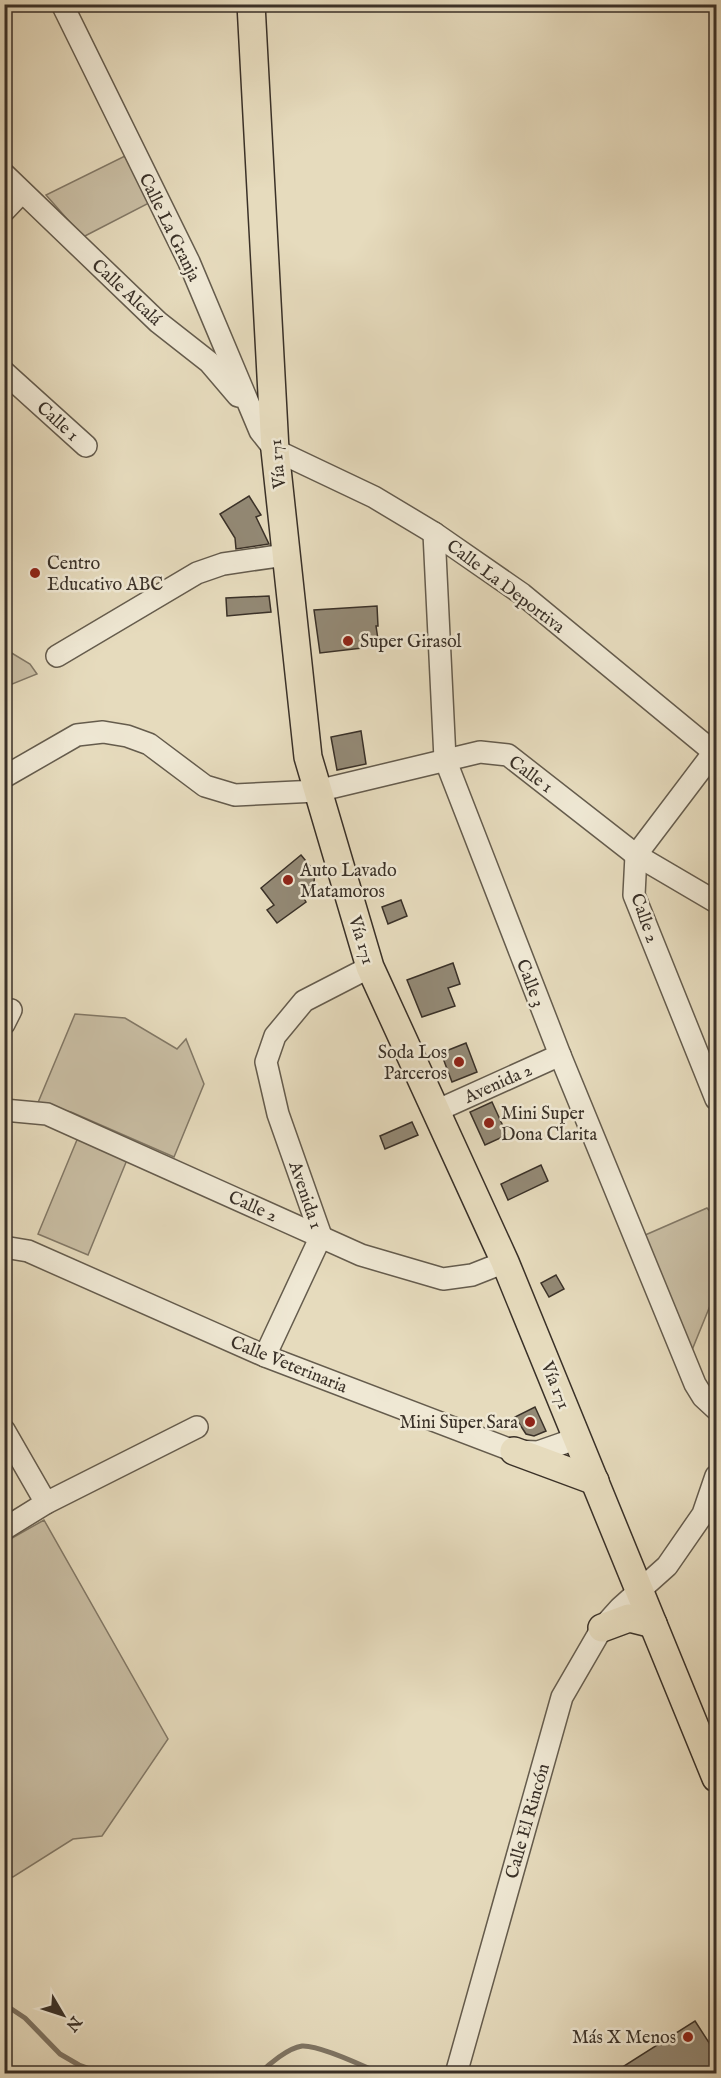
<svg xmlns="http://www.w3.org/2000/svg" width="721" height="2078" font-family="'IM FELL English',serif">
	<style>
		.green { fill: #c9bea4; stroke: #827866; stroke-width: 1.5 }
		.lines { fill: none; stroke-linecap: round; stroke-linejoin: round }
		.stream { stroke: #7e7463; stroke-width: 5 }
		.building { fill: #938975; stroke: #3a3128; stroke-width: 1.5 }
		.minor-casing { stroke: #655c4d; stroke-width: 24 }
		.major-casing { stroke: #3a3128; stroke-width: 30 }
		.minor { stroke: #efe8d4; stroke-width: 21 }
		.major { stroke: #e6dbbd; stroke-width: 27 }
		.poi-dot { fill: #8f2418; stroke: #efe8d4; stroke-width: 2 }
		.labels { text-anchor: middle; stroke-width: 5; stroke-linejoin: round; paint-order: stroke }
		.street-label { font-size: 18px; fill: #3a3128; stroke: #efe8d4 }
		.poi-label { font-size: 18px; fill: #3a3128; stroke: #efe8d4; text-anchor: start }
	</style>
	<rect width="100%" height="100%" fill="#e6dbbd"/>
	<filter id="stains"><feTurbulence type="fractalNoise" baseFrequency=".00333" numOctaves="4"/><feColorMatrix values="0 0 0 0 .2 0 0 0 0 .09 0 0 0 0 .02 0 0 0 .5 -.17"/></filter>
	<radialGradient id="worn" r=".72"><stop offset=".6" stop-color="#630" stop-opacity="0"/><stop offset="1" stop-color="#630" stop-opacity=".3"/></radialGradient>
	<g class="green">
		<path d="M 127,155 L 149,203 L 83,237 L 46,195 Z"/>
		<path d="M 5,649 L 30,664 L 37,674 L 5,687 Z"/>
		<path d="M 75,1014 L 125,1018 L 177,1049 L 186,1039 L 204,1084 L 174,1157 L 71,1112 L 37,1105 Z"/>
		<path d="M 79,1135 L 129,1155 L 88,1255 L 38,1234 Z"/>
		<path d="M 707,1208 L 716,1219 L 716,1291 L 692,1350 L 643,1236 Z"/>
		<path d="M 44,1520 L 168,1739 L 102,1836 L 73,1839 L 13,1877 L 4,1875 L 5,1542 Z"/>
	</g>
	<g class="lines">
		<g class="stream">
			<path d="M 4,2004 L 25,2018 L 60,2054 L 79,2065 L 104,2074"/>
			<path d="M 259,2074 C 269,2064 288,2048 302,2046 C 319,2045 364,2066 381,2074"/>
		</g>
	</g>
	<g class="building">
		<path d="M 249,496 L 261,515 L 256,517 L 269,544 L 236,549 L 235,538 L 220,514 Z"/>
		<path d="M 269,596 L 271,612 L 227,616 L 226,598 Z"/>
		<path d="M 377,606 L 378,626 L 376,626 L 379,646 L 320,653 L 314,610 Z"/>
		<path d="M 361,731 L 366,764 L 337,770 L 331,737 Z"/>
		<path d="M 301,855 L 315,872 L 314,882 L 301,893 L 306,902 L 277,923 L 267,910 L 274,905 L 261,888 Z"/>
		<path d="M 401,900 L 407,916 L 388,924 L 382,907 Z"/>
		<path d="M 453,963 L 460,984 L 448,988 L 455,1006 L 422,1017 L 407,980 Z"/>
		<path d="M 466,1043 L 477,1072 L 452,1082 L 441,1053 Z"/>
		<path d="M 492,1102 L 507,1135 L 485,1145 L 470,1112 Z"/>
		<path d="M 412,1122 L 418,1135 L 385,1149 L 380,1136 Z"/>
		<path d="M 541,1165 L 548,1181 L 508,1200 L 501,1184 Z"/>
		<path d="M 556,1275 L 564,1289 L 549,1297 L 541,1283 Z"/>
		<path d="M 535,1407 L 546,1431 L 534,1436 L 526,1434 L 515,1417 Z"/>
		<path d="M 695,2021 L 717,2055 L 717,2073 L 613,2073 Z"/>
	</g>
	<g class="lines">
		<defs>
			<g id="minor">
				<path d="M 62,4 L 189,262 L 260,431 L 275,450 L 374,497 L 434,533 L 522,594 L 716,754"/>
				<path d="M 4,174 L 158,322 L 209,362 L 238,396"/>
				<path d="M 4,211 L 22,192"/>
				<path d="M 4,372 L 86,446"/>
				<path d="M 434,533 L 445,759 L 560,1055 L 695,1384 L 703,1397 L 716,1409"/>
				<path d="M 57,656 L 197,573 L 223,564 L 285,555"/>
				<path d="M 714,752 L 636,855 L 634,895 L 716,1099"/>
				<path d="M 4,777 L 77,735 L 103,732 L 127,736 L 149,744 L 205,786 L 235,795 L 317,791 L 480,752 L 508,755 L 636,855 L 716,902"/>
				<path d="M 4,1024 L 11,1010"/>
				<path d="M 4,1110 L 47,1114 L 361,1255 L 443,1279 L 472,1275 L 505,1262"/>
				<path d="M 436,1111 L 560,1055"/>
				<path d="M 4,1247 L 28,1251 L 265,1356 L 514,1451 L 538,1452 L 578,1438"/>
				<path d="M 265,1356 L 321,1236 L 278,1114 L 266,1062 L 275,1036 L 304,1001 L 370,967"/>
				<path d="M 4,1430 L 46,1503"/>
				<path d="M 4,1529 L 46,1503 L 197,1427"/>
				<path d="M 456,2074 L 562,1697 L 602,1628 L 620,1608 L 667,1566 L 703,1514 L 716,1476"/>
			</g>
			<g id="major">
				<path d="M 251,4 L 275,450 L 308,757 L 370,967 L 505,1262 L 716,1778"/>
				<path d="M 514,1451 L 595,1481"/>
				<path d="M 602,1628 L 629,1618 L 653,1624"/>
			</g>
		</defs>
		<use href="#minor" class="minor-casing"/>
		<use href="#major" class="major-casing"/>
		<use href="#minor" class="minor"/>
		<use href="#major" class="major"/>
	</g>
	<g class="poi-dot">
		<circle cx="35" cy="573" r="6"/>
		<circle cx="348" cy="641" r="6"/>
		<circle cx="288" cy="880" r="6"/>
		<circle cx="459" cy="1062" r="6"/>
		<circle cx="489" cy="1123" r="6"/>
		<circle cx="530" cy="1422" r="6"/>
		<circle cx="688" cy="2037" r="6"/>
	</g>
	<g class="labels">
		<g class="street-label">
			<text transform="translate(170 227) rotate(64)" y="6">Calle La Granja</text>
			<text transform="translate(127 292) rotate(43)" y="6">Calle Alcalá</text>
			<text transform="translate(58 421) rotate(42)" y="6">Calle 1</text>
			<text transform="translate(277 464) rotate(-95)" y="6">Vía 171</text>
			<text transform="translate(506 586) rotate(37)" y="6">Calle La Deportiva</text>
			<text transform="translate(531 774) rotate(36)" y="6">Calle 1</text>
			<text transform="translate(645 918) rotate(71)" y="6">Calle 2</text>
			<text transform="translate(362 940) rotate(73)" y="6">Vía 171</text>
			<text transform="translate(531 983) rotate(69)" y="6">Calle 3</text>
			<text transform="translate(498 1083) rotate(-24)" y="6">Avenida 2</text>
			<text transform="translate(306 1195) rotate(71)" y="6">Avenida 1</text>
			<text transform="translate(253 1206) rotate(24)" y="6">Calle 2</text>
			<text transform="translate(289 1364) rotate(22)" y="6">Calle Veterinaria</text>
			<text transform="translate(556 1385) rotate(68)" y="6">Vía 171</text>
			<text transform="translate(527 1821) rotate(-74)" y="6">Calle El Rincón</text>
		</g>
		<g class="poi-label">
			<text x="47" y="569">Centro<tspan x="47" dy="21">Educativo ABC</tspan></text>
			<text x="360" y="647">Super Girasol</text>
			<text x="300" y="876">Auto Lavado<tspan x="300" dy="21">Matamoros</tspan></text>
			<text x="447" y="1058" text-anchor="end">Soda Los<tspan x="447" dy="21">Parceros</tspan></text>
			<text x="501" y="1119">Mini Super<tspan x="501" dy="21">Dona Clarita</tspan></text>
			<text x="518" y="1428" text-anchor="end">Mini Super Sara</text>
			<text x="676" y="2043" text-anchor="end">Más X Menos</text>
		</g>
	</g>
	<rect width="721" height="2078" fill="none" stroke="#e6dbbd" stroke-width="24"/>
	<rect x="6" y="6" width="709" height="2066" fill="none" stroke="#3a3128" stroke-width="3"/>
	<rect x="12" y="12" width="697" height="2054" fill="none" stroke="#3a3128" stroke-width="1.5"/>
	<g transform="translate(63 2015) rotate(129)" stroke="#efe8d4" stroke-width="4.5" paint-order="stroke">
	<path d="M0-4.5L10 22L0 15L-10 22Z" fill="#3a3128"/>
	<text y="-9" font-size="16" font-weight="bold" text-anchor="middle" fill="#3a3128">N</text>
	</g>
	<rect width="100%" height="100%" filter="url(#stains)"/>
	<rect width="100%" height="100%" fill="url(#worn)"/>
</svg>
